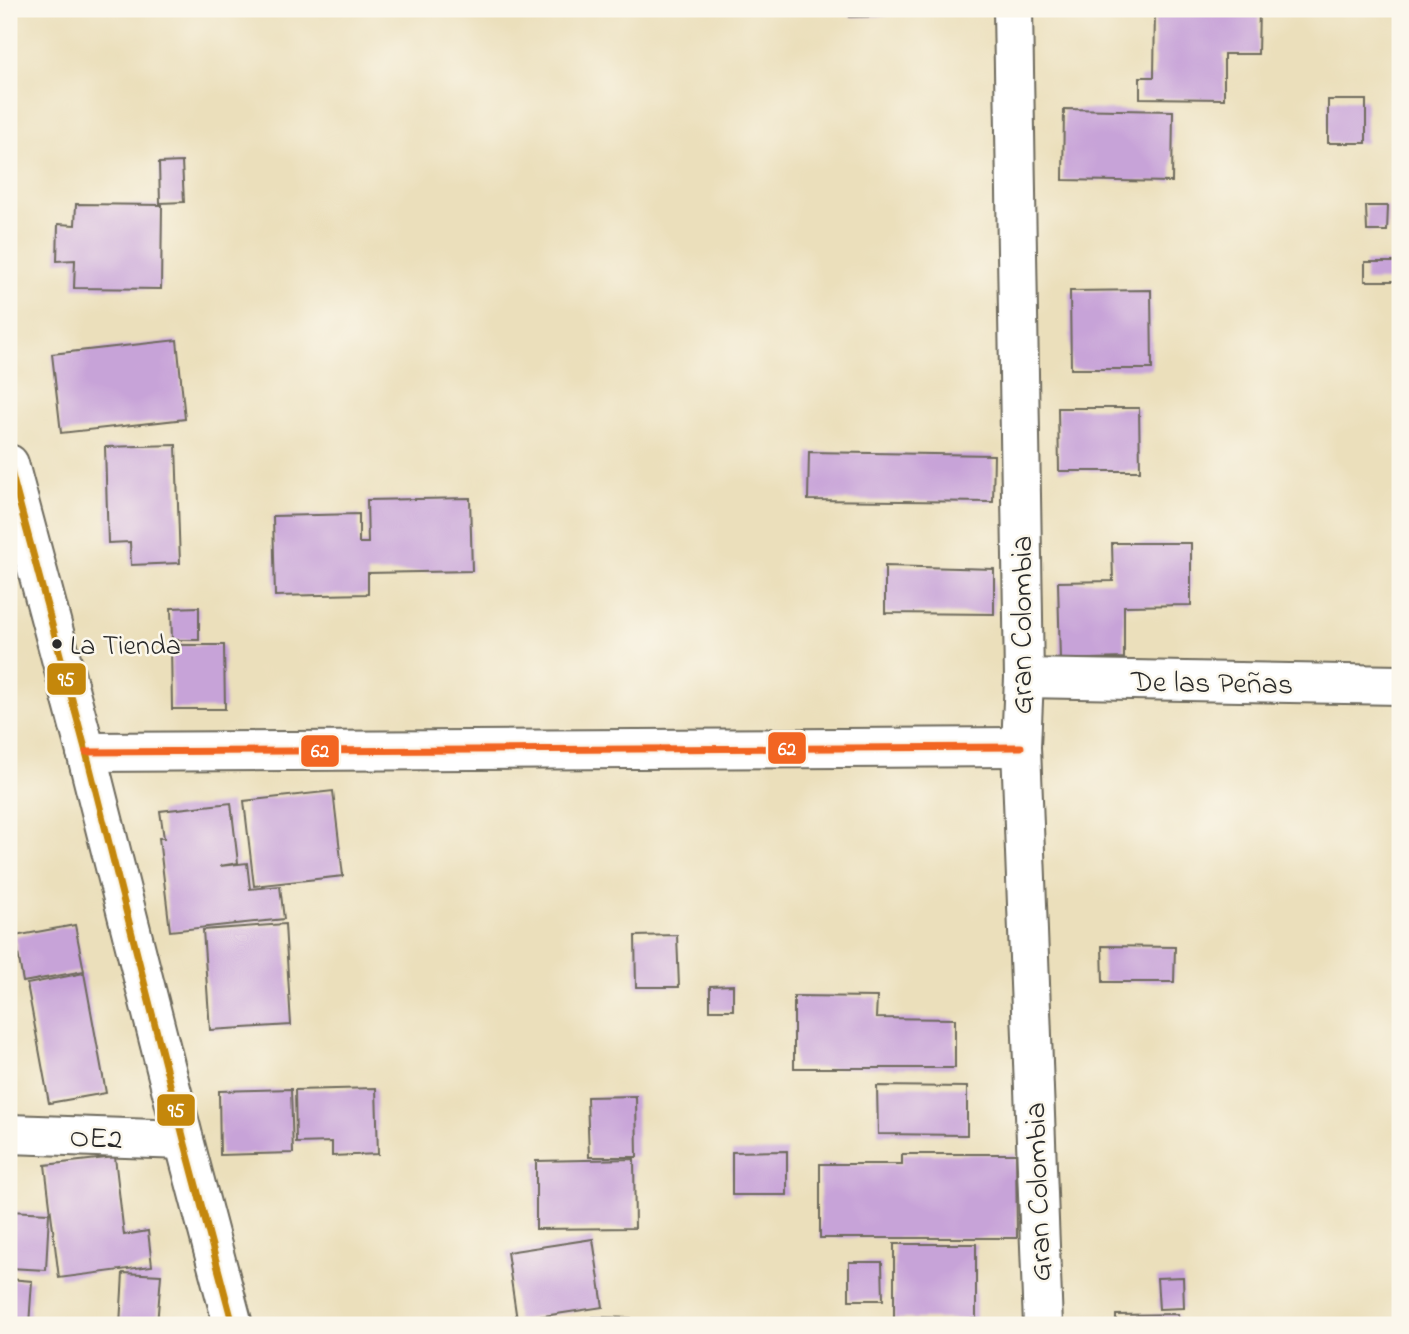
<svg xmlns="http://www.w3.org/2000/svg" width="1409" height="1334" font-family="'Indie Flower',sans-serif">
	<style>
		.building { fill: #c7a3d8 }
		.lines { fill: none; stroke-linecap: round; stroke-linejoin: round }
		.minor-casing { stroke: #6e6a5d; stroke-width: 42 }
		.tertiary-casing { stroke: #6e6a5d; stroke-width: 42 }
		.minor { stroke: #fff; stroke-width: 38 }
		.tertiary { stroke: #fff; stroke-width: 38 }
		.bus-1-casing { stroke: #fbf7ec; stroke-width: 12 }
		.bus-2-casing { stroke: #fbf7ec; stroke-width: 12 }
		.bus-1 { stroke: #c4870b; stroke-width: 7 }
		.bus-2 { stroke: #f26522; stroke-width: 7 }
		.bus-dot { fill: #2b2b2b; stroke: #fbf7ec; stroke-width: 2.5 }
		.labels { text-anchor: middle; stroke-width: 5; stroke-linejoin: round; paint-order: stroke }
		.bus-label { font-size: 28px; fill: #2b2b2b; stroke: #fbf7ec; text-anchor: start }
		.street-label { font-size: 30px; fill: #2b2b2b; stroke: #fbf7ec }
		.line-badge { stroke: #fbf7ec; stroke-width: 2.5 }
		.badge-label { font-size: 19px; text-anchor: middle; font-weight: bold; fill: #fff }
	</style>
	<rect width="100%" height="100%" fill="#fbf7ec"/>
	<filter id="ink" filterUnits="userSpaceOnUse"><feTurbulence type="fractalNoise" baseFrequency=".0143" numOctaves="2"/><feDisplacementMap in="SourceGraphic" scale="14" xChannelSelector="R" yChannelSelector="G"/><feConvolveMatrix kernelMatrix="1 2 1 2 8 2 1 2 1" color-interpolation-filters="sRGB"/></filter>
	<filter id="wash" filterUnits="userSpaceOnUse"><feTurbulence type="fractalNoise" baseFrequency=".00686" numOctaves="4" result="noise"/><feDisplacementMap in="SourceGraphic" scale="28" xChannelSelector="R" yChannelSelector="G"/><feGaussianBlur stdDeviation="1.57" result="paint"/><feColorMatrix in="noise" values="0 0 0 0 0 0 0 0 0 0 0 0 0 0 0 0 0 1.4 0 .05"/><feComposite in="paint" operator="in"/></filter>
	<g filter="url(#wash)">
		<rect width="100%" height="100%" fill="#ebdfbb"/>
		<g id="blocks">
			<g class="building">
				<path d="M 849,9 L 887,9 L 887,16 L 849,17 Z"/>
				<path d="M 1155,9 L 1259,9 L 1258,54 L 1224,54 L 1224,99 L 1140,98 L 1140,77 L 1154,77 Z"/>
				<rect x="1328" y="100" width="38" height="43"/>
				<path d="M 1064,109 L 1173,111 L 1172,182 L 1063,180 Z"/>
				<path d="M 182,162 L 184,202 L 160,203 L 159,163 Z"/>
				<path d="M 76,204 L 162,205 L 161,289 L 74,288 L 75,260 L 57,261 L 58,224 L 75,225 Z"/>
				<path d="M 1366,206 L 1388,206 L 1387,231 L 1367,231 Z"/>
				<rect x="1365" y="262" width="30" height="19"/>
				<path d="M 1151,290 L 1152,369 L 1071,369 L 1070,291 Z"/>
				<path d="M 177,340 L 185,419 L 61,433 L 52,354 Z"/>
				<path d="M 1058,408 L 1139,408 L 1140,471 L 1059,471 Z"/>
				<path d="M 176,445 L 180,563 L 131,565 L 130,542 L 108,543 L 105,447 Z"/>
				<path d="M 809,452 L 994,455 L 993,502 L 808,500 Z"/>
				<path d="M 470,498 L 472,571 L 368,573 L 368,594 L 275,596 L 273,516 L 359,514 L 359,543 L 368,543 L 367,500 Z"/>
				<path d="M 1112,543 L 1191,543 L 1191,605 L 1124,606 L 1124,658 L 1060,660 L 1058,582 L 1113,581 Z"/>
				<path d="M 885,566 L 994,569 L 994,614 L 885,613 Z"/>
				<path d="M 199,607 L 199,640 L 172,640 L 171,608 Z"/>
				<path d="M 171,645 L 224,645 L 225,709 L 172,709 Z"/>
				<path d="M 333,791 L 343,876 L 254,886 L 244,801 Z"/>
				<path d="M 231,803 L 238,863 L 220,866 L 247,863 L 250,889 L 280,886 L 284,919 L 170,931 L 159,838 L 164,838 L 160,811 Z"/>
				<path d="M 285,924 L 291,1025 L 210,1030 L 203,930 Z"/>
				<path d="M 75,925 L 84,971 L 23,982 L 15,936 Z"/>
				<path d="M 9,928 L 14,928 L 11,1001 L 9,1001 Z"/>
				<path d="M 677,935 L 679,987 L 636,987 L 635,936 Z"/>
				<path d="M 1102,946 L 1175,947 L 1174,982 L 1103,982 Z"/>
				<path d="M 84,973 L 106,1093 L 49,1103 L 27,984 Z"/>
				<path d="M 733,985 L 733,1010 L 710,1010 L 710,986 Z"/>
				<path d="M 794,996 L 877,997 L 876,1018 L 955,1019 L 955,1068 L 794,1068 Z"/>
				<path d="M 877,1086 L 967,1087 L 967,1135 L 878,1134 Z"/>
				<path d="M 376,1088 L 378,1154 L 332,1156 L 332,1142 L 296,1143 L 295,1090 Z"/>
				<path d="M 291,1089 L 293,1153 L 220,1155 L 219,1091 Z"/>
				<path d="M 636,1096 L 637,1157 L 589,1157 L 587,1097 Z"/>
				<path d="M 787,1151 L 787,1195 L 732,1195 L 732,1152 Z"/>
				<path d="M 902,1154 L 1016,1154 L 1017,1238 L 820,1238 L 820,1164 L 902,1164 Z"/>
				<path d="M 115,1157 L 124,1235 L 148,1231 L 152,1266 L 59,1278 L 45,1165 Z"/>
				<path d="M 634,1159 L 635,1228 L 536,1229 L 536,1161 Z"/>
				<path d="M 9,1211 L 49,1213 L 46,1270 L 9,1268 Z"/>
				<path d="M 593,1239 L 603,1307 L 517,1320 L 507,1252 Z"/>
				<rect x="894" y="1244" width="82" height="75"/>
				<path d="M 849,1262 L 882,1262 L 883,1300 L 849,1300 Z"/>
				<path d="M 123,1273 L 161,1275 L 157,1325 L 120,1325 Z"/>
				<path d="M 1183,1277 L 1184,1308 L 1159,1309 L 1157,1278 Z"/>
				<path d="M 9,1279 L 32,1281 L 29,1325 L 9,1325 Z"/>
				<path d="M 1178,1314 L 1179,1325 L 1116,1325 L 1116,1315 Z"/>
				<path d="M 593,1317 L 631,1318 L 631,1325 L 593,1325 Z"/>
			</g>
		</g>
	</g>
	<g filter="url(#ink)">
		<use href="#blocks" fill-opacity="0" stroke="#6e6a5d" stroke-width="2"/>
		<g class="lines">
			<defs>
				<g id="minor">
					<path d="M 1013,9 L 1024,678 L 1021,747 L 1043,1325"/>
					<path d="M 1024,678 L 1400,685"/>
					<path d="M 86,752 L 1021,747"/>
					<path d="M 9,1134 L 184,1140"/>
				</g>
				<path id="tertiary" d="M 9,464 L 86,752 L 184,1140 L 233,1325"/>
			</defs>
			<use href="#minor" class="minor-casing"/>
			<use href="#tertiary" class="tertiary-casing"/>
			<use href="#minor" class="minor"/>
			<use href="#tertiary" class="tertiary"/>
			<defs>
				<path id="bus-1" d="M 9,464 L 86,752 L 184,1140 L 233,1325"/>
				<path id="bus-2" d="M 86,752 L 1021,747"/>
			</defs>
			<use href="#bus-1" class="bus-1-casing"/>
			<use href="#bus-2" class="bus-2-casing"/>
			<use href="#bus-1" class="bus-1"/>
			<use href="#bus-2" class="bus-2"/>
		</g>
	</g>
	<circle class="bus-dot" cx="57" cy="644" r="6"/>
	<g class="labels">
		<g class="bus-label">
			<text x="70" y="654">La Tienda</text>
		</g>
		<g class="street-label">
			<text transform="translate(1021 625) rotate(-90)" y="10">Gran Colombia</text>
			<text transform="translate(1212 682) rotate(1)" y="10">De las Peñas</text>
			<text transform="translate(96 1137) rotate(2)" y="10">OE2</text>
			<text transform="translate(1037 1192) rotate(-92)" y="10">Gran Colombia</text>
		</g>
	</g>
	<g class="line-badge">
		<rect x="46" y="662" width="41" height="34" rx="7" fill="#c4870b"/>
		<rect x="767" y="731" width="40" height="34" rx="7" fill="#f26522"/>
		<rect x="300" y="734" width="40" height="34" rx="7" fill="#f26522"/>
		<rect x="156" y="1093" width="40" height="34" rx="7" fill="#c4870b"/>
	</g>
	<g class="badge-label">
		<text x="66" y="686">95</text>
		<text x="787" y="755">62</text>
		<text x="320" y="757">62</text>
		<text x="176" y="1117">95</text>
	</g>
	<rect width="1409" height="1334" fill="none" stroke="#fbf7ec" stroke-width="35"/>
</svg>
